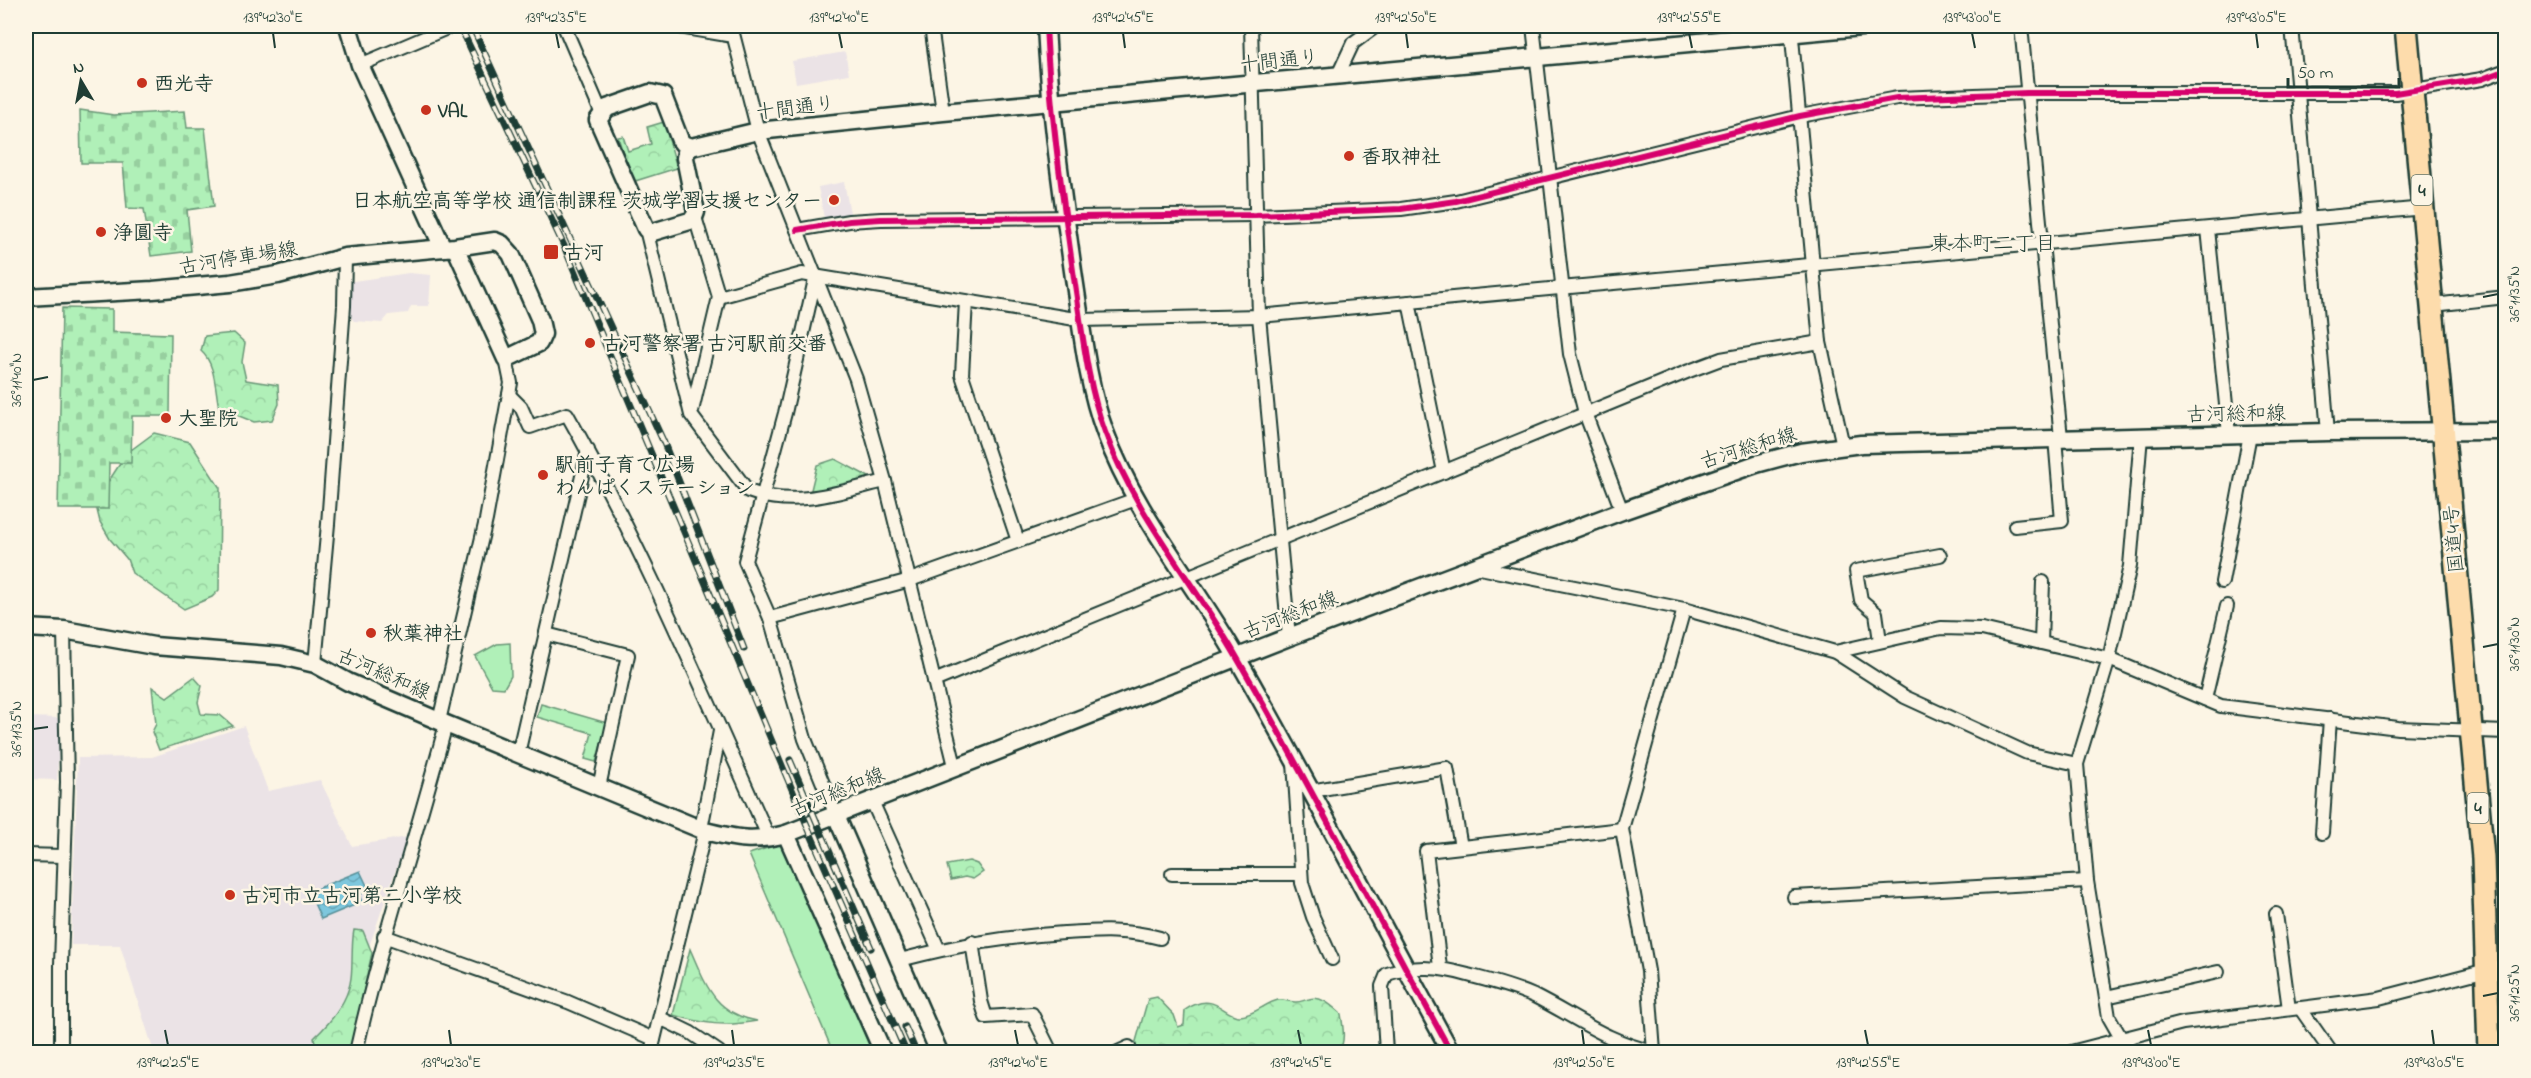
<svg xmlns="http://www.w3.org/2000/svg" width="2531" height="1078" font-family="'Indie Flower','Klee One',sans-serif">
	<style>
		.built { fill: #ebe3e6 }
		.green { fill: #b0f0b8; stroke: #689676; stroke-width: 1.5 }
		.forest { fill: url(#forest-crowns); stroke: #689676; stroke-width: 1.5 }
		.cemetery { fill: url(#cemetery-stones); stroke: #689676; stroke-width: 1.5 }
		.water { fill: url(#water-waves); stroke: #579099; stroke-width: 1.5 }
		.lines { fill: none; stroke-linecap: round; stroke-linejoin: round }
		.street-casing { stroke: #1f3d34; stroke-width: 16 }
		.secondary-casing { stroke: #1f3d34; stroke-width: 21 }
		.highway-casing { stroke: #1f3d34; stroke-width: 26 }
		.street { stroke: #fcf5e5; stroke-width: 12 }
		.secondary { stroke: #fcf5e5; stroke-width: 16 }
		.highway { stroke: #fddcac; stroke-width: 21 }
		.rail-casing { stroke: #1f3d34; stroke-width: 7 }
		.rail { stroke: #fcf5e5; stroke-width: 4.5; stroke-dasharray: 14; stroke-linecap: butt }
		.cycleway-casing { stroke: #fcf5e5; stroke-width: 10 }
		.cycleway { stroke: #d6006c; stroke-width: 6 }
		.ticks { fill: none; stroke: #1f3d34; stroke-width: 2 }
		.poi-dot { fill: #c8321e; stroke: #fcf5e5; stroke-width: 2 }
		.labels { text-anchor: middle; stroke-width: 5; stroke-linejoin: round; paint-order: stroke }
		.shield { fill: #fcf5e5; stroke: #617469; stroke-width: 1.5 }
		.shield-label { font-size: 18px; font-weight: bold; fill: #1f3d34 }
		.street-label { font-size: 20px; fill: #1f3d34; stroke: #fcf5e5 }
		.poi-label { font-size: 20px; font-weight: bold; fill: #1f3d34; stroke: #fcf5e5; text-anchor: start }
		.neighbourhood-label { font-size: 21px; fill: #1f3d34; stroke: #fcf5e5 }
		.neatline { fill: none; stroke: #1f3d34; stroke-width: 2 }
		.ticks-label { font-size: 15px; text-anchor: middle; fill: #1f3d34 }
	</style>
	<defs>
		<pattern id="forest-crowns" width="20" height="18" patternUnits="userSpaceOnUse" patternTransform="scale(1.5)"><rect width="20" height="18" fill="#b0f0b8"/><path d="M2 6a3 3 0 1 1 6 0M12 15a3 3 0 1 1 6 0" fill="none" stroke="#97cf9f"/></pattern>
		<pattern id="cemetery-stones" width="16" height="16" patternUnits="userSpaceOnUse" patternTransform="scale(1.5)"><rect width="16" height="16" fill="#b0f0b8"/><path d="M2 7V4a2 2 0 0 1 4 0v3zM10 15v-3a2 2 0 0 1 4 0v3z" fill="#97cf9f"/></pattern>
		<pattern id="water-waves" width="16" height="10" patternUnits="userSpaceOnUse" patternTransform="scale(1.5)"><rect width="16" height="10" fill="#7dc7dd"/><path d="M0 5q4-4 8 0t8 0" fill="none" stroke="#66a3b4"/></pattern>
	</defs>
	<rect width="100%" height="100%" fill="#fcf5e5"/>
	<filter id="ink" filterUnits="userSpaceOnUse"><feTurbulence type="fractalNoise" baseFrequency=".0167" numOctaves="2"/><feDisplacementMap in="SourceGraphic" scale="12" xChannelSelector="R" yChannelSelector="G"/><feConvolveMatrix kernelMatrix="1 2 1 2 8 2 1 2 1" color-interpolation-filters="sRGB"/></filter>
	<g filter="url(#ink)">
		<g class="built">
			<path d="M 845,52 L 849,74 L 796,83 L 792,61 Z"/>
			<path d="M 844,182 L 850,213 L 824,218 L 818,187 Z"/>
			<path d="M 409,273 L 431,275 L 429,306 L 411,306 L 408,313 L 389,315 L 382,323 L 354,321 L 349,315 L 347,282 Z"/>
			<path d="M 26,717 L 60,718 L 57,780 L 26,779 Z"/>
			<path d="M 244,726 L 268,791 L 320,780 L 352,846 L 407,837 L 370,944 L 344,1052 L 154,1052 L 120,945 L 71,945 L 78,758 L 152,757 Z"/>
			<path d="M 2499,831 L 2506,832 L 2505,960 L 2501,875 Z"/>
		</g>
		<g class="green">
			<path d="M 510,643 L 511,676 L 504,688 L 492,687 L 475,656 L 497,644 Z"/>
			<path d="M 541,704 L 607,723 L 596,762 L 585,759 L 592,733 L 537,717 Z"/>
			<path d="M 783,843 L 872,1052 L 833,1052 L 749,854 Z"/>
		</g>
		<g class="forest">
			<path d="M 664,122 L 677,168 L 632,182 L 618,137 L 623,136 L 628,151 L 651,144 L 647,127 Z"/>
			<path d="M 234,333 L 245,343 L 242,362 L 246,380 L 278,385 L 279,404 L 272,420 L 254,422 L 219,408 C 215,390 216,364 201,351 L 205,336 Z"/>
			<path d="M 154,433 L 190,442 L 220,488 L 219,590 L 212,597 L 184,609 L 132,573 L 127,559 L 110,539 L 100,522 L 95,502 L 127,453 Z"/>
			<path d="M 835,459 L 871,478 L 810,494 L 817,465 Z"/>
			<path d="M 194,677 L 202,686 L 198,702 L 201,714 L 220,715 L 233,726 L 159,750 L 152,732 L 156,724 L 152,687 L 167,697 Z"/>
			<path d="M 969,861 L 977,864 L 983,872 L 973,879 L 965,877 L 951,880 L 947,865 Z"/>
			<path d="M 354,930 L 363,931 L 372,953 L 350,1052 L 317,1052 L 314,1038 C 330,1023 348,1001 351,978 C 353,962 351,946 354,930 Z"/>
			<path d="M 690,949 C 706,985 714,1013 757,1021 C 724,1027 705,1024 673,1015 Z"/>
			<path d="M 1157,997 L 1174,1015 L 1178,1027 L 1184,1025 L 1185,1010 C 1215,989 1224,1017 1240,1016 C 1255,1015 1265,1003 1278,1000 C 1282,999 1291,1002 1296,1002 C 1302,1002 1303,1000 1309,999 C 1321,995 1332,1006 1341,1014 C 1343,1027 1346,1040 1339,1052 L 1133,1052 L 1148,999 Z"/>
		</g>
		<g class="cemetery">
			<path d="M 80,110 L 114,115 L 185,111 L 187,128 L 205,128 L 214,206 L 187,210 L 191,251 L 151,256 L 144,209 L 127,208 L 123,163 L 81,163 Z"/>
			<path d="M 62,308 L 112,309 L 112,332 L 171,334 L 170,416 L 132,416 L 131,463 L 109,463 L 108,509 L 58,509 Z"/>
		</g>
		<path class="water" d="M 360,871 L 369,890 L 359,895 L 362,902 L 321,919 L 309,892 Z"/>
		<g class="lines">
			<defs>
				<g id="street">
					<path d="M 564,26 L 601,112"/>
					<path d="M 674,26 L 733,36"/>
					<path d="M 731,26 L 758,131 L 856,379 L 885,481 L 955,766"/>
					<path d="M 931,26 L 943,112"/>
					<path d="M 1251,26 L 1259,316 L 1289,637"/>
					<path d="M 1533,26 L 1570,354 L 1585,413 L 1622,511"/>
					<path d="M 2021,26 L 2061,438"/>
					<path d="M 2292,26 L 2328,432"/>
					<path d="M 1791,27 L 1820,342 L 1843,446"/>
					<path d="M 360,65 L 452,26"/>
					<path d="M 1338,75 L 1353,43 L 1376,26"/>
					<path d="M 646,229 L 691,415 L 748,491 C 794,509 839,492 885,481"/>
					<path d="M 2208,229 L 2229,434"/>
					<path d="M 797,230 L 849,221 L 881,219 L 1255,215 L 1401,209 L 1456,201 L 1800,116 L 1897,98 L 2027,93 L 2395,93 L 2482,79 L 2506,70"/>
					<path d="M 816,275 L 785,413 L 745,561 L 770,618 L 805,739 L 835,813"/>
					<path d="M 719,297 L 802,274 L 1081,320 L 1259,316 L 2424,208"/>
					<path d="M 966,301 L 962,375 L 1018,541"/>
					<path d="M 1409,302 L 1444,472"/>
					<path d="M 2433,305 L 2506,297"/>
					<path d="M 509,395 L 521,407 L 530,427 L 567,414 C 644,550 705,696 769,838"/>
					<path d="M 692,411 L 719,297 L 695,217"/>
					<path d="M 2015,526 L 2062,521 L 2055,438"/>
					<path d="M 1475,567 L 1684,609 L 1835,652 L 1905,697 L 2027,753 L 2077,764"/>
					<path d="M 2222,582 L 2250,434"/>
					<path d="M 770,618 L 910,580 L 1136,499"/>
					<path d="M 546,634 L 628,655 L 599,787"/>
					<path d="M 1880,641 L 1876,613 L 1861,600 L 1856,571 L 1940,555"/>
					<path d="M 2041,643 L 2043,582"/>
					<path d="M 1835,652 L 1941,628 L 1982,629 L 2109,659 L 2221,706 L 2398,728 L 2506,732"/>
					<path d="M 315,664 L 328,524 L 344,306 L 345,257"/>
					<path d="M 934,681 L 1689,371 L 1721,359 L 1820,342"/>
					<path d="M 2205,699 L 2227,606"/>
					<path d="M 439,721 L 486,520 L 511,383 L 506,359"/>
					<path d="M 518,754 L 588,450"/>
					<path d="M 1294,763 L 1302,883 L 1313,917 L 1332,959"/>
					<path d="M 1310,791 L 1447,768 L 1461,847"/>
					<path d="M 871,799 L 939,950"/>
					<path d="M 701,829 L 720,731"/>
					<path d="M 2322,833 L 2330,719"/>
					<path d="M 26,855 L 63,856"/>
					<path d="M 1172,874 L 1301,874"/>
					<path d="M 1794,897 L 2087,881"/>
					<path d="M 2276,914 L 2289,1009"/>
					<path d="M 384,936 L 568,1002 L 654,1039"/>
					<path d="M 972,942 L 981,1001 L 986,1017 L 1032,1014 L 1051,1052"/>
					<path d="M 900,960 C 958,945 1003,937 1064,933 C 1097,931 1128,929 1160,938"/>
					<path d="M 1440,967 L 1426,851 L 1622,829"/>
					<path d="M 2106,997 L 2218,972"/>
					<path d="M 2300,1008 L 2331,1052"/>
					<path d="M 660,1018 L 691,1033 L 719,1052"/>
					<path d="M 61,1052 L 61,964 L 67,782 L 64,630"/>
					<path d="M 356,1052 C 381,941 417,834 446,724"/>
					<path d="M 651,1052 L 705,831"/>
					<path d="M 1118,1052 L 1129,1047 L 1130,1052"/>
					<path d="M 1386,1052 L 1382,986 L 1387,974 C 1415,965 1440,967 1468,975 C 1491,981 1512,986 1534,996 C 1576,1017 1607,1042 1654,1052"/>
					<path d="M 1654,1052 L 1648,971 L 1622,829 L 1684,609"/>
					<path d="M 2071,1052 L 2183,1023 L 2379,998 L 2506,965"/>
					<path d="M 2133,1052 L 2121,1038 L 2109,1017 L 2087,881 L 2077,764 L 2109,659 L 2130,566 L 2141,436"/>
				</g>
				<g id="secondary">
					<path d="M 348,26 L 360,65 L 443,248"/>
					<path d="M 1046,26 C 1050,111 1062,193 1074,278 C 1082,329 1087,384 1105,432 C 1135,514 1193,581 1236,656 C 1311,786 1379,921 1451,1052"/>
					<path d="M 650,93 L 663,96 L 680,140 L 683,144 L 691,147 L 686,152 L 685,158 L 696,212 L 693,220 L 653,232 L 646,229 L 598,120 L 607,108 Z"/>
					<path d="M 691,147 L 758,131 L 943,112 L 1872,26"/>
					<path d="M 26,297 L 153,290 L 230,283 L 278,275 L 345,257 L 455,247 L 495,241 L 502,244 L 511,254 L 540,320 L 543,334 L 539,343 L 506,359 L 455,247"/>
					<path d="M 26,628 L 64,630 L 154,646 L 281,656 L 315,664 L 348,682 L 446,724 L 705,831 C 737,839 753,842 786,834 L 1289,637 L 1622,511 L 1756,464 L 1801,452 L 1861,444 L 2328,432 L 2506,431"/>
					<path d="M 835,813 L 939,1052"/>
					<path d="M 786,834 L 883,1052"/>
				</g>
				<path id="highway" d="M 2406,26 L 2483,858 L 2489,1052"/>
			</defs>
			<use href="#street" class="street-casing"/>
			<use href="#secondary" class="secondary-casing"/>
			<use href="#highway" class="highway-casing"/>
			<use href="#street" class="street"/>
			<use href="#secondary" class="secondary"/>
			<use href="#highway" class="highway"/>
			<defs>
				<g id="rail">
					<path d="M 460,26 L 564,246 L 812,837 L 906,1052"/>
					<path d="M 472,26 L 664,443 L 744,649"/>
					<path d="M 790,760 L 871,948"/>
					<path d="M 905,1027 L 916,1052"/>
				</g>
			</defs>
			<use href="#rail" class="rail-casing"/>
			<use href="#rail" class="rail"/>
			<defs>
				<g id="cycleway">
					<path d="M 1046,26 C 1050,111 1062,193 1074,278 C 1082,329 1087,384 1105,432 C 1135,514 1193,581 1236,656 C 1311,786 1379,921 1451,1052"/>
					<path d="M 797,230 L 849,221 L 881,219 L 1255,215 L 1401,209 L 1456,201 L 1800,116 L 1897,98 L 2027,93 L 2395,93 L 2482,79 L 2506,70"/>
				</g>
			</defs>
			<use href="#cycleway" class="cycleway-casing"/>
			<use href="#cycleway" class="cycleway"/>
		</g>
	</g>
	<path class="ticks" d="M 273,33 L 275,48M 556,33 L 559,48M 839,33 L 842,48M 1123,33 L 1125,48M 1406,33 L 1408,48M 1689,33 L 1692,48M 1972,33 L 1975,48M 2256,33 L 2258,48M 2483,297 L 2498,294M 33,380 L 48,377M 2483,647 L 2498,644M 33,729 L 48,727M 2483,996 L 2498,993M 165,1030 L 168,1045M 449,1030 L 451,1045M 732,1030 L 734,1045M 1015,1030 L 1018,1045M 1298,1030 L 1301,1045M 1582,1030 L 1584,1045M 1865,1030 L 1868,1045M 2148,1030 L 2151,1045M 2432,1030 L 2434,1045"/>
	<g class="poi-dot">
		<circle cx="142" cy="83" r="6"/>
		<circle cx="426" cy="110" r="6"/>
		<circle cx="1349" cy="156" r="6"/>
		<circle cx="834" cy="200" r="6"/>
		<circle cx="101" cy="232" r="6"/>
		<rect x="543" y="244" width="16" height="16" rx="3"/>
		<circle cx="590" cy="343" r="6"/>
		<circle cx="166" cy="418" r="6"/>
		<circle cx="543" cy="475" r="6"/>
		<circle cx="371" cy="633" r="6"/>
		<circle cx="230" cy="895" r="6"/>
	</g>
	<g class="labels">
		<g class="shield">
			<rect x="2411.5" y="175" width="21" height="30" rx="4.5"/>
			<rect x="2467.5" y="793" width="21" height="30" rx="4.5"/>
		</g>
		<g class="shield-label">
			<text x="2422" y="196">4</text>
			<text x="2478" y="814">4</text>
		</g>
		<g class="street-label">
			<text transform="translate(1279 60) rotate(-6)" y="7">十間通り</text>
			<text transform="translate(795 107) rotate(-7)" y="7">十間通り</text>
			<text transform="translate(238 257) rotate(-9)" y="7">古河停車場線</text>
			<text transform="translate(2236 413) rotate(-1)" y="7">古河総和線</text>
			<text transform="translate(1748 447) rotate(-17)" y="7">古河総和線</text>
			<text transform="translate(2453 539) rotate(-95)" y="7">国道4号</text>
			<text transform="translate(1290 614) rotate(-21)" y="7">古河総和線</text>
			<text transform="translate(384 673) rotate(24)" y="7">古河総和線</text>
			<text transform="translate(837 791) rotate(-22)" y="7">古河総和線</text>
		</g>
		<g class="poi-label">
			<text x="154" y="90">西光寺</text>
			<text x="438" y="117">VAL</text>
			<text x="1361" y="163">香取神社</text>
			<text x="822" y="207" text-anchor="end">日本航空高等学校 通信制課程 茨城学習支援センター</text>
			<text x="113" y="239">浄圓寺</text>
			<text x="564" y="259">古河</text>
			<text x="602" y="350">古河警察署 古河駅前交番</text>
			<text x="178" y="425">大聖院</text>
			<text x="555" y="471">駅前子育て広場<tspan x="555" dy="23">わんぱくステーション</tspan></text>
			<text x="383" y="640">秋葉神社</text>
			<text x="242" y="902">古河市立古河第二小学校</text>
		</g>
		<g class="neighbourhood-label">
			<text x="1993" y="250">東本町二丁目</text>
		</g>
	</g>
	<rect width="2531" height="1078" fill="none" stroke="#fcf5e5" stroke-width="66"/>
	<g transform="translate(81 81) rotate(350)" stroke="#fcf5e5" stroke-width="4.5" paint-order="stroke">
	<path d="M0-4.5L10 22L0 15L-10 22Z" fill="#1f3d34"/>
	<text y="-9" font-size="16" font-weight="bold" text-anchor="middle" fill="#1f3d34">N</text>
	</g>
	<path d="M2288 78v9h111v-9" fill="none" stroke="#1f3d34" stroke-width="3"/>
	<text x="2297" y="78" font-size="18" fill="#1f3d34" stroke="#fcf5e5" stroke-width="4.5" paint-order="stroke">50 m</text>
	<rect x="33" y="33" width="2465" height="1012" class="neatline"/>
	<g class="ticks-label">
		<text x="273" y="22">139°42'30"E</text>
		<text x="556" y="22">139°42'35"E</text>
		<text x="839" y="22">139°42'40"E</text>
		<text x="1123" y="22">139°42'45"E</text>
		<text x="1406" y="22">139°42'50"E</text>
		<text x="1689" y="22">139°42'55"E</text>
		<text x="1972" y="22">139°43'00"E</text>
		<text x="2256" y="22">139°43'05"E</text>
		<text transform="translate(2514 294) rotate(-90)" y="5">36°11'35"N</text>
		<text transform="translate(16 380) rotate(-90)" y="5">36°11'40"N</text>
		<text transform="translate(2514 644) rotate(-90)" y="5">36°11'30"N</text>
		<text transform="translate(16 729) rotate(-90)" y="5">36°11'35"N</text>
		<text transform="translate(2514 993) rotate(-90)" y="5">36°11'25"N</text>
		<text x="168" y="1067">139°42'25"E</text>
		<text x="451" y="1067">139°42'30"E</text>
		<text x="734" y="1067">139°42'35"E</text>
		<text x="1018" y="1067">139°42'40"E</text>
		<text x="1301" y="1067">139°42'45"E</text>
		<text x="1584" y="1067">139°42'50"E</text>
		<text x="1868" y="1067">139°42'55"E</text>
		<text x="2151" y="1067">139°43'00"E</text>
		<text x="2434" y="1067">139°43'05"E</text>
	</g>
</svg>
